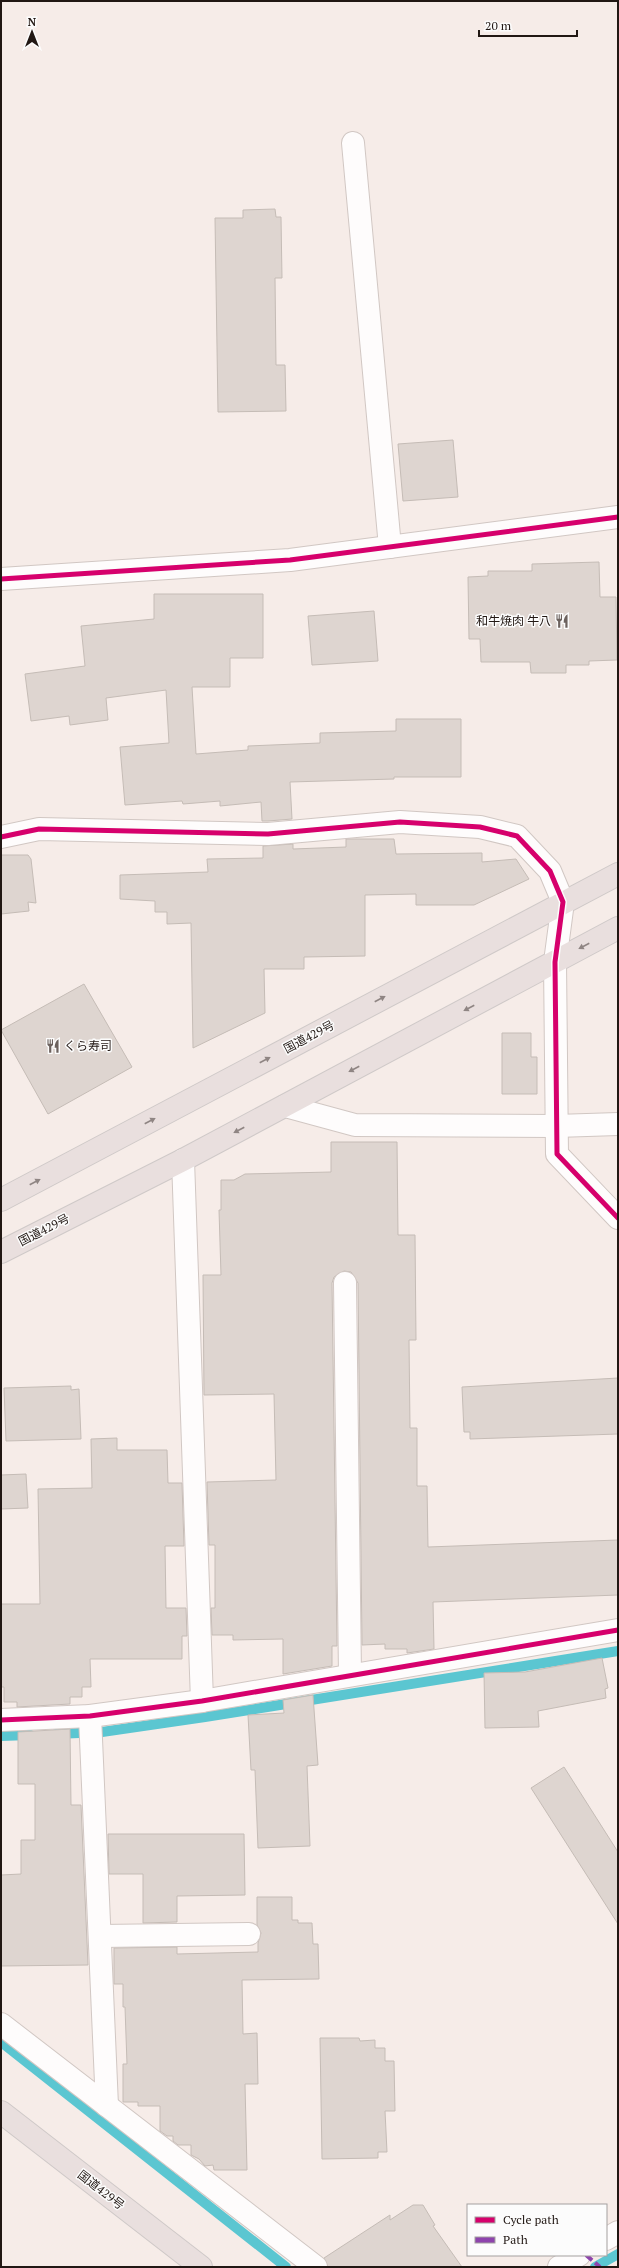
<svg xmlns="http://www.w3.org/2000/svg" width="619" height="2268" font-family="'PT Serif','Noto Sans JP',serif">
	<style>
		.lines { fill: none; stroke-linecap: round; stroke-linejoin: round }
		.stream { stroke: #5bc6d1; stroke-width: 10 }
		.building { fill: #ded5d0; stroke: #c5bcb6 }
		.minor-casing { stroke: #d1c7c3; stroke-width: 24 }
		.trunk-casing { stroke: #cfc9c8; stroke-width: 24 }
		.minor { stroke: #fefcfc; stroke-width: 22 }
		.trunk { stroke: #e9dfde; stroke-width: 22 }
		.quiet { stroke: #8e44ad; stroke-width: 4; stroke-dasharray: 8 4; stroke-linecap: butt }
		.cycleway-casing { stroke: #fcfcfc; stroke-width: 8 }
		.cycleway { stroke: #d6006c; stroke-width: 5 }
		.oneway { fill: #8f8583 }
		.labels { text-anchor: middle; stroke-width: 3; stroke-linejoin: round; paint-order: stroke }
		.poi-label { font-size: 12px; fill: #211713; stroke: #fcfcfc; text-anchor: end }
		.street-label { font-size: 12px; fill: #211713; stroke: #fcfcfc }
	</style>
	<rect width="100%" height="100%" fill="#f6ece8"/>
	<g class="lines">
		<g class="stream">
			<path d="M 56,1734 L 102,1732 L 205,1717 L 618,1651"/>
			<path d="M 1,1736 L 30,1735"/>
			<path d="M 1,2042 L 286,2267"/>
			<path d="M 595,2267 L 618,2254"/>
		</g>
	</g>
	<g class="building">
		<path d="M 275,209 L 276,217 L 281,217 L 282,278 L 275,278 L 276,365 L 285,365 L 286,411 L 218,412 L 215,218 L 243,218 L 243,210 Z"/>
		<path d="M 453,440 L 458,497 L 403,501 L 398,444 Z"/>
		<path d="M 599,562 L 600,597 L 616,597 L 617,660 L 589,661 L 589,665 L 566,665 L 566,673 L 531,673 L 530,662 L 481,662 L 480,639 L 469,639 L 468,577 L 488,576 L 488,571 L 532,571 L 532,564 Z"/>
		<path d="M 154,594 L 263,594 L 263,658 L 230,658 L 230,687 L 192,687 L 196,754 L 248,750 L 248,746 L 320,743 L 320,733 L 396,731 L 396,719 L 461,719 L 461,777 L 394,777 L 394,779 L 290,782 L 292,819 L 268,821 L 262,821 L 261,802 L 220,806 L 220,801 L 183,804 L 182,801 L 125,805 L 120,747 L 169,743 L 166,690 L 106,698 L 108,720 L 70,725 L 69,716 L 31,721 L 25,674 L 85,666 L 81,626 L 154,619 Z"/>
		<path d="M 374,611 L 378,661 L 312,665 L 308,616 Z"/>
		<path d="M 346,839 L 394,839 L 396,854 L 482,853 L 482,862 L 516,859 L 529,879 L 474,905 L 416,905 L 416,894 L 365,895 L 365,956 L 304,957 L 304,969 L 264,969 L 265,1013 L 193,1048 L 191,923 L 167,924 L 167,912 L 155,912 L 155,901 L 120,899 L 120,875 L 208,872 L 207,859 L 263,858 L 263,846 L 293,844 L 293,849 L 346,847 Z"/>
		<path d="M 1,855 L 28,855 L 31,859 L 36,903 L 28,902 L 29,911 L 1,914 Z"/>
		<path d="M 84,984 L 132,1067 L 48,1114 L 1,1030 Z"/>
		<path d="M 502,1033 L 531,1033 L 531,1057 L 537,1057 L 537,1094 L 502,1094 Z"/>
		<path d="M 331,1142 L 397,1142 L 398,1235 L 415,1235 L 416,1340 L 409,1340 L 410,1428 L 417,1428 L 417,1486 L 427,1486 L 428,1547 L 618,1540 L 618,1595 L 433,1602 L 434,1649 L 407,1653 L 407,1649 L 385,1649 L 385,1644 L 362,1645 L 358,1283 L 351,1272 L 344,1271 L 334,1277 L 332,1283 L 337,1646 L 332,1646 L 332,1666 L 283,1674 L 283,1639 L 233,1640 L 233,1635 L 212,1635 L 211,1608 L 215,1608 L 215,1545 L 209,1545 L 207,1482 L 276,1480 L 274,1394 L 204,1395 L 203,1275 L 221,1275 L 219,1210 L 221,1210 L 221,1180 L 234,1180 L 245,1174 L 331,1172 Z"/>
		<path d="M 618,1378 L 618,1434 L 470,1439 L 470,1432 L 464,1432 L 462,1387 Z"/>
		<path d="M 71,1386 L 71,1390 L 79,1389 L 81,1439 L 6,1441 L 4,1388 Z"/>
		<path d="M 117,1438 L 117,1450 L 167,1450 L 168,1483 L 182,1483 L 184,1546 L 165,1546 L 166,1608 L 186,1608 L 187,1636 L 182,1636 L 182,1659 L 90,1659 L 91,1687 L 82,1687 L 82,1697 L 70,1697 L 70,1704 L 17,1707 L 17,1702 L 4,1702 L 4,1687 L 1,1687 L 1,1604 L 40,1604 L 38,1489 L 92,1488 L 91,1439 Z"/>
		<path d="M 26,1474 L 28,1508 L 1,1509 L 1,1475 Z"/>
		<path d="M 602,1658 L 608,1688 L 605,1689 L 606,1698 L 538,1711 L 539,1727 L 485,1728 L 484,1673 L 525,1672 Z"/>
		<path d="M 313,1695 L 318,1765 L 307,1766 L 310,1846 L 258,1848 L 255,1770 L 251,1770 L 248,1715 L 284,1713 L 283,1700 Z"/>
		<path d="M 70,1729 L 71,1805 L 81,1805 L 88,1965 L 1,1966 L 1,1875 L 21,1874 L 21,1840 L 35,1840 L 35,1784 L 18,1784 L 18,1732 Z"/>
		<path d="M 564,1767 L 618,1852 L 618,1924 L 531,1788 Z"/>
		<path d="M 108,1834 L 244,1834 L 245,1895 L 177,1896 L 177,1922 L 143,1923 L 143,1874 L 109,1874 Z"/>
		<path d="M 257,1897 L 292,1897 L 292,1920 L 298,1920 L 298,1923 L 312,1923 L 313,1944 L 318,1944 L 319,1979 L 242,1980 L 243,2034 L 257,2033 L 258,2084 L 245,2084 L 247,2170 L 214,2170 L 213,2165 L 205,2166 L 199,2159 L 191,2155 L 191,2145 L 178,2145 L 173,2141 L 173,2136 L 167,2136 L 160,2131 L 160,2106 L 138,2106 L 138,2102 L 123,2102 L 123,2064 L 127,2064 L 125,2007 L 123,2007 L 123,1984 L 114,1984 L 114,1948 L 177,1947 L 177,1954 L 258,1952 L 258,1943 L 261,1933 L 257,1925 Z"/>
		<path d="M 320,2038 L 359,2038 L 360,2041 L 375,2040 L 375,2048 L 385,2048 L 385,2061 L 394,2061 L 395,2111 L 385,2111 L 387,2152 L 378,2152 L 378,2158 L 322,2159 Z"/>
		<path d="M 413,2205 L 423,2205 L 435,2225 L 433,2226 L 462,2267 L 328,2267 L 324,2258 L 390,2215 L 390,2220 Z"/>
	</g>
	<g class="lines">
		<defs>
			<g id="minor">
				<path d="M 353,143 L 390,547"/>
				<path d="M 1,579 L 290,560 L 618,517"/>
				<path d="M 1,837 L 39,829 L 268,834 L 400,822 L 480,827 L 517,836 L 550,871 L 563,902 L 555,962 L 557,1154 L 618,1218"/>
				<path d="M 285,1106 L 355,1125 L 556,1126 L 618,1124"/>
				<path d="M 183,1160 L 202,1701"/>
				<path d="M 345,1283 L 350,1675"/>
				<path d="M 90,1716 L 107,2106"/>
				<path d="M 1,1720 L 90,1716 L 202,1701 L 618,1630"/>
				<path d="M 101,1936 L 249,1934"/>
				<path d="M 1,2024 L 316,2267"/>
				<path d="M 606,2239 L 618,2232"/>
				<path d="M 559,2267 L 579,2255"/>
			</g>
			<g id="trunk">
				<path d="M 1,1200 L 618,874"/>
				<path d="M 1,1252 L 183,1160 L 618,928"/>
				<path d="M 1,2112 L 201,2267"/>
			</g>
		</defs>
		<use href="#minor" class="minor-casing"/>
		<use href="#trunk" class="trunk-casing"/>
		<use href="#minor" class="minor"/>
		<use href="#trunk" class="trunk"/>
		<path class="quiet" d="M 586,2255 L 600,2267"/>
		<defs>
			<g id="cycleway">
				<path d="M 1,579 L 290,560 L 618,517"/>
				<path d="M 1,837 L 39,829 L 268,834 L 400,822 L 480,827 L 517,836 L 550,871 L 563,902 L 555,962 L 557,1154 L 618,1218"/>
				<path d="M 1,1720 L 90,1716 L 202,1701 L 618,1630"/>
			</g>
		</defs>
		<use href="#cycleway" class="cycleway-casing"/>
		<use href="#cycleway" class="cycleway"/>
	</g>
	<defs><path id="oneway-solid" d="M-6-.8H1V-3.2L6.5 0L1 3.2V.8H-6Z"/></defs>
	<g class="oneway">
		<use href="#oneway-solid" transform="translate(584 946) rotate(152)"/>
		<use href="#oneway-solid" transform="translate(380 999) rotate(-28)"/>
		<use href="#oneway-solid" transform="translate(469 1008) rotate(152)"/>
		<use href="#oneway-solid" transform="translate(265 1060) rotate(-28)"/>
		<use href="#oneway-solid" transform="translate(354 1069) rotate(152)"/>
		<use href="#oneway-solid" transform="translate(150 1121) rotate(-28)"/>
		<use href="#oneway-solid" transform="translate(239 1130) rotate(152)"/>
		<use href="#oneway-solid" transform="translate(35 1182) rotate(-28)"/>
	</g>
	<defs>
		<symbol id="restaurant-bare" viewBox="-9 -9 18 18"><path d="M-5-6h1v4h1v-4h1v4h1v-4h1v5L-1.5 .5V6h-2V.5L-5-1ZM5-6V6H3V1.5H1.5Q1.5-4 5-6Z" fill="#6c625e" stroke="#fcfcfc" stroke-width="2.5" paint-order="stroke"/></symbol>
	</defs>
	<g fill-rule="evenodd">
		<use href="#restaurant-bare" x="552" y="611" width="20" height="20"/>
		<use href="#restaurant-bare" x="43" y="1036" width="20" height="20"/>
	</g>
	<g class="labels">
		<g class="poi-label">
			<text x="551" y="625">和牛焼肉 牛八</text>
			<text x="64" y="1050" text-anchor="start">くら寿司</text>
		</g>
		<g class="street-label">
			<text transform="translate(309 1037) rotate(-28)" y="4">国道429号</text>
			<text transform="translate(44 1230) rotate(-27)" y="4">国道429号</text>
			<text transform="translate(101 2190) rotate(38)" y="4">国道429号</text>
		</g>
	</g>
	<rect width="619" height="2268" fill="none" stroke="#211713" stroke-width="4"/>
	<rect x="467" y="2204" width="140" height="52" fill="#fcfcfc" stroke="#a4a09f"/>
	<rect x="475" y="2217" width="20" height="6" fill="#d6006c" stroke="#a4a09f"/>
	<text x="503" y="2224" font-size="12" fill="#211713">Cycle path</text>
	<rect x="475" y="2237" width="20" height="6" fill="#8e44ad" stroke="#a4a09f"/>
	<text x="503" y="2244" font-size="12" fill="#211713">Path</text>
	<g transform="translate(32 32)" stroke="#fcfcfc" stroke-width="3" paint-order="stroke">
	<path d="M0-3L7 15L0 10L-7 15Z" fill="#211713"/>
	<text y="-6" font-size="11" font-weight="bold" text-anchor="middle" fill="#211713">N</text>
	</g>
	<path d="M479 30v6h98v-6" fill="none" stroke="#211713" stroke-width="2"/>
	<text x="485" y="30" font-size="12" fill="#211713" stroke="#fcfcfc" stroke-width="3" paint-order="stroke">20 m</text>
</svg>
